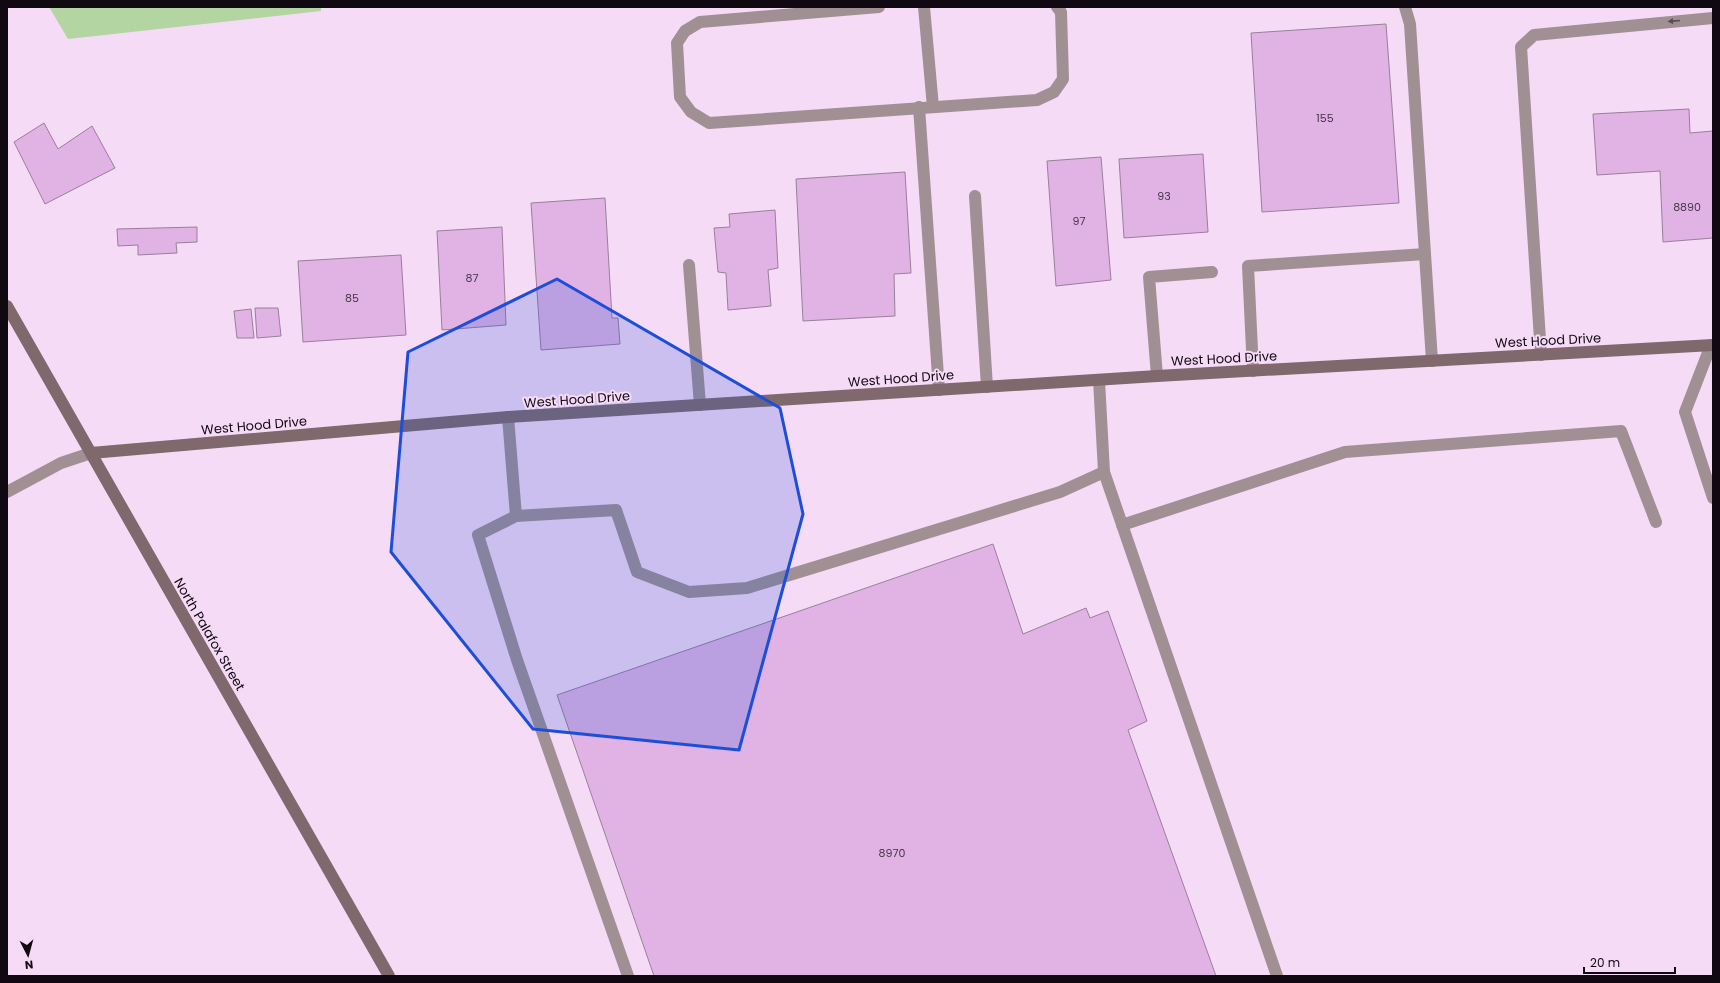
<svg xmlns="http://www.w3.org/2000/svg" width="1720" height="983" font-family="Poppins,sans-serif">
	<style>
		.green { fill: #b3d5a2 }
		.building { fill: #e1b3e4; stroke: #988099 }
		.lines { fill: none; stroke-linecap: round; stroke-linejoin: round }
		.lane { stroke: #a19093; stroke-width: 12 }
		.street { stroke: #a19093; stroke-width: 12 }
		.secondary { stroke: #80686c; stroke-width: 12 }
		.oneway { fill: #594c52 }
		.marked { fill: #1d4ed8; fill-opacity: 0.2; stroke: #1d4ed8; stroke-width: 3; stroke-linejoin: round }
		.labels { text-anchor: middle; stroke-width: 4; stroke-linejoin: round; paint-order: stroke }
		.number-label { font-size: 11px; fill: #453446 }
		.street-label { font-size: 13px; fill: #110911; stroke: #f5dbf6 }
	</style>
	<rect width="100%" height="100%" fill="#f5dbf6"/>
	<path class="green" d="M 49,7 L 321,7 L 321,11 L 68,39 Z"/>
	<g class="building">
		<path d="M 1386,24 L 1399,203 L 1262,212 L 1251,33 Z"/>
		<path d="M 1689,109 L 1690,133 L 1713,131 L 1713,238 L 1663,242 L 1660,171 L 1597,175 L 1593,114 Z"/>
		<path d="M 44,123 L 58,149 L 92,126 L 115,168 L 45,204 L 14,142 Z"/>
		<path d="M 1203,154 L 1208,232 L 1124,238 L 1119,159 Z"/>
		<path d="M 1101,157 L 1111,280 L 1056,286 L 1047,161 Z"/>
		<path d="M 905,172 L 911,273 L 894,274 L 895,316 L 803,321 L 796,179 Z"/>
		<path d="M 605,198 L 612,318 L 618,318 L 620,344 L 541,350 L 531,203 Z"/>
		<path d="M 775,210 L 778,268 L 768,270 L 771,306 L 728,310 L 726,273 L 718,272 L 714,228 L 730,227 L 729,214 Z"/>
		<path d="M 197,227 L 197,242 L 176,243 L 177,253 L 138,255 L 138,245 L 118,246 L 117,229 Z"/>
		<path d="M 502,227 L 506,325 L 442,330 L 437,231 Z"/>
		<path d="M 401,255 L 406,335 L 303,342 L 298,261 Z"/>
		<path d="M 255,308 L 278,308 L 281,336 L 257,338 Z"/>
		<path d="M 251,309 L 254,338 L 237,338 L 234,311 Z"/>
		<path d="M 993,544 L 1023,634 L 1086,608 L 1090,618 L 1108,611 L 1147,721 L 1128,730 L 1216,976 L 654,976 L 557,695 Z"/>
	</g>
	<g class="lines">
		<g class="lane">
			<path d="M 879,7 L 700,22 L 685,31 L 677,43 L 680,97 L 691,112 L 709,123 L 1037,100 L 1054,92 L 1063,79 L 1061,12 L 1057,7"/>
			<path d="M 924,7 L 933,107"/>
			<path d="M 919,107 L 939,390"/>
			<path d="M 975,196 L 987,387"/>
			<path d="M 1425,254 L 1432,361"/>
			<path d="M 689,265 L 700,405"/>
			<path d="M 1711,345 L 1685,412 L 1713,498"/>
			<path d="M 1541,355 L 1521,47 L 1534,35 L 1713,18"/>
			<path d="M 1253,371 L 1248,266 L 1425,254 L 1410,24 L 1405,7"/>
			<path d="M 1157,376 L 1149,277 L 1212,272"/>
			<path d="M 1099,380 L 1104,472 L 1277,976"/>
			<path d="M 508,417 L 516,516 L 478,535 L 517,660 L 628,976"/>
			<path d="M 516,516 L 616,510 L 637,572 L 689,592 L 747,588 L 1060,492 L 1104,472"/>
			<path d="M 1122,525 L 1345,452 L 1621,431 L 1656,522"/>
		</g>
		<path class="street" d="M 7,492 L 61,463 L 91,453"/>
		<g class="secondary">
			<path d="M 7,306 L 389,976"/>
			<path d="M 91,453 L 508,417 L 1157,376 L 1713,345"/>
		</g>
	</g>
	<defs><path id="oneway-solid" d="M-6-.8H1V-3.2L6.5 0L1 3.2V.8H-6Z"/></defs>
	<use class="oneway" href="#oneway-solid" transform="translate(1674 21) rotate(175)"/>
	<path class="marked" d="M 557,279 L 780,408 L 803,514 L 739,750 L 533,729 L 391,552 L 408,352 Z"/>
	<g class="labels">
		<g class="number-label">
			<text x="1325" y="122">155</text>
			<text x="1164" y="200">93</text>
			<text x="1687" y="211">8890</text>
			<text x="1079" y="225">97</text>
			<text x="472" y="282">87</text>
			<text x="352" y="302">85</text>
			<text x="892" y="857">8970</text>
		</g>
		<g class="street-label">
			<text transform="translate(1548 340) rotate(-3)" y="5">West Hood Drive</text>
			<text transform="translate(1224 358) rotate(-3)" y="5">West Hood Drive</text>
			<text transform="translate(901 378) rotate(-4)" y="5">West Hood Drive</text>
			<text transform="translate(577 399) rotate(-4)" y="5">West Hood Drive</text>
			<text transform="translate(254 425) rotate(-5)" y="5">West Hood Drive</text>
			<text transform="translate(210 634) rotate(60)" y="5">North Palafox Street</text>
		</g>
	</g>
	<rect width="1720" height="983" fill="none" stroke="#110911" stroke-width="16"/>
	<g transform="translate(28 955) rotate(174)" stroke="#f5dbf6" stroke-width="3" paint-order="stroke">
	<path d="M0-3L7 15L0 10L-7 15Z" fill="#110911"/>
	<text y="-6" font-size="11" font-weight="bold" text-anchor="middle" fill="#110911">N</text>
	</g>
	<path d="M1584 967v6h91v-6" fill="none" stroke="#110911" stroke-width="2"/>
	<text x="1590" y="967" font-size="12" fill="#110911" stroke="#f5dbf6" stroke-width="3" paint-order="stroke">20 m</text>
</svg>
